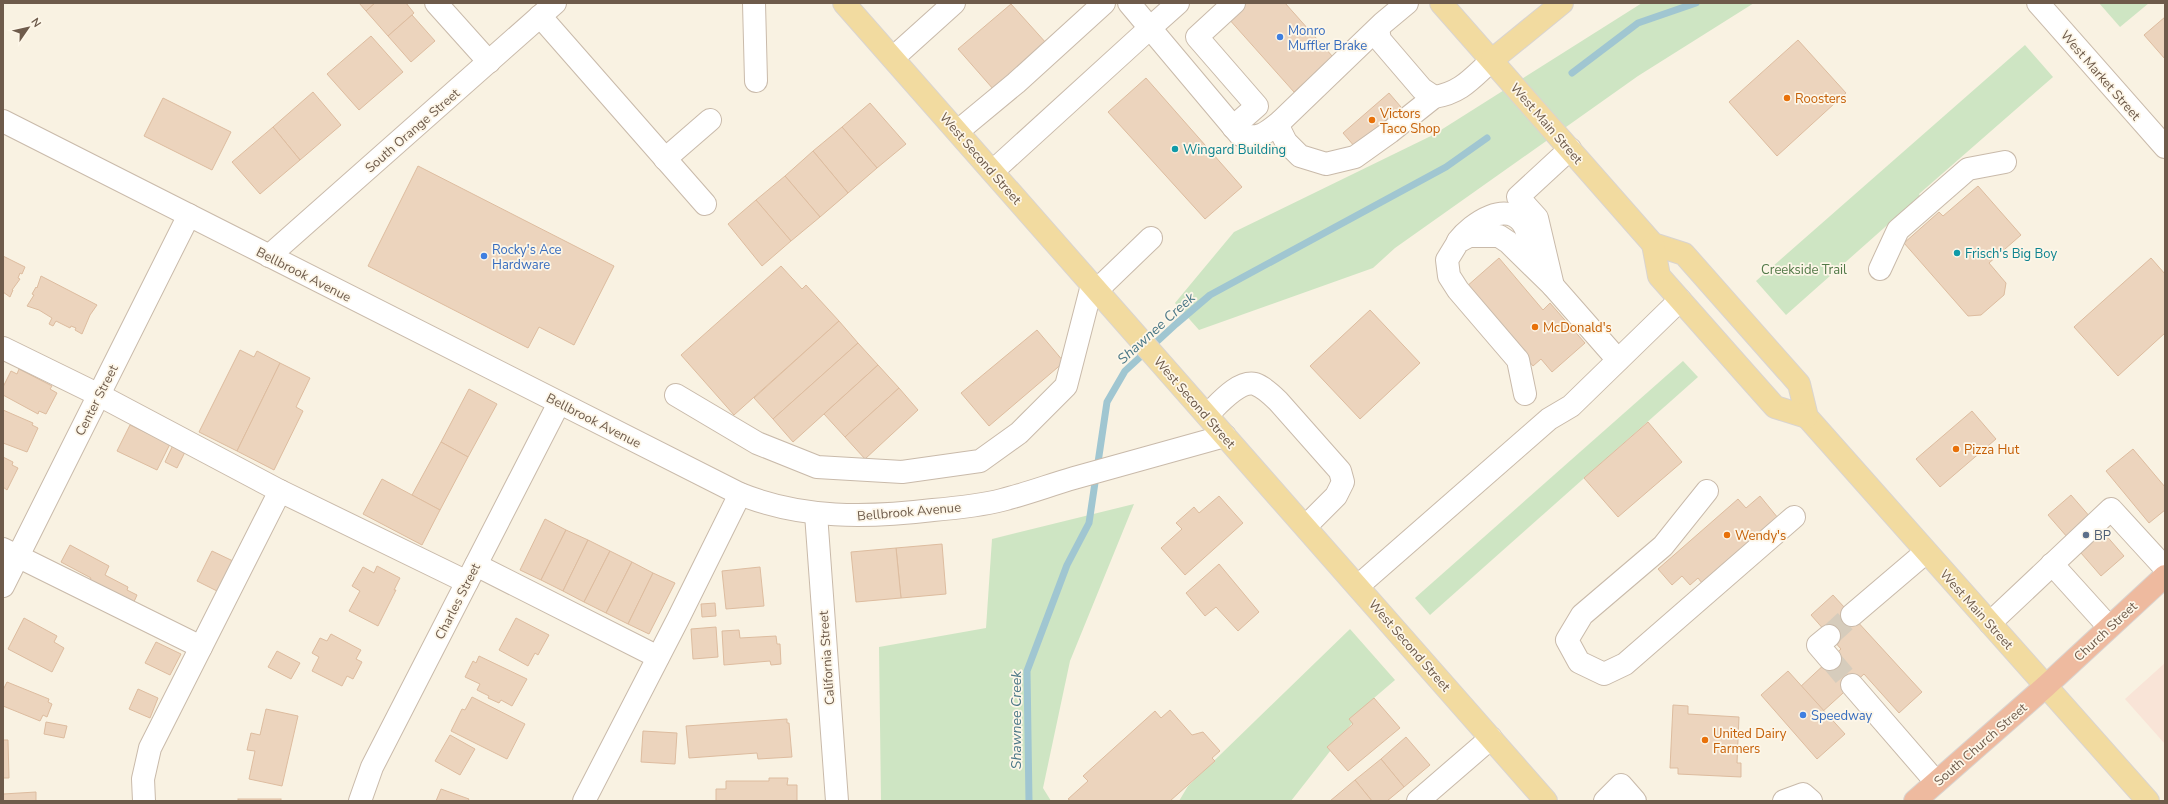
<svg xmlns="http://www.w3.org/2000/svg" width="2168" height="804" font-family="'Nunito Sans',sans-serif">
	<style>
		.commercial { fill: #f9e4d7 }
		.green { fill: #cee5c3 }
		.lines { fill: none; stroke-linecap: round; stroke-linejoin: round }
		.stream { stroke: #a0c6d1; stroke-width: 7 }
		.building { fill: #ecd4bd; stroke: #ddbc9f }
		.minor-tunnel { stroke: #d6ccbc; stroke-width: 22; stroke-dasharray: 22 11; stroke-linecap: butt }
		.minor-casing { stroke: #c9baaa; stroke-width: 24 }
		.major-casing { stroke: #d9d4d0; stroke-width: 24 }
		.highway-casing { stroke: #d9d4d0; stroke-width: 24 }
		.minor { stroke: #fff; stroke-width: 22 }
		.major { stroke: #f2dba0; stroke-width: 22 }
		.highway { stroke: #eeba9f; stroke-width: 22 }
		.shop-dot { fill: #3f7fe0; stroke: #fdf6e8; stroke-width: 1.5 }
		.food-dot { fill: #e8710a; stroke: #fdf6e8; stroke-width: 1.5 }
		.culture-dot { fill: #0f9aa8; stroke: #fdf6e8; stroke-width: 1.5 }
		.service-dot { fill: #5c6f8a; stroke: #fdf6e8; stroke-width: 1.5 }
		.labels { text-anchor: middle; stroke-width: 3.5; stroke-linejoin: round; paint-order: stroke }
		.shop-label { font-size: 13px; fill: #366cbe; stroke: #fdf6e8; text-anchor: start }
		.street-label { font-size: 13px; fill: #6e5b4b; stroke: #fdf6e8 }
		.food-label { font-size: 13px; fill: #c56008; stroke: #fdf6e8; text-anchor: start }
		.culture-label { font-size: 13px; fill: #0d838f; stroke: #fdf6e8; text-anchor: start }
		.park-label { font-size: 13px; fill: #527948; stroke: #fdf6e8 }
		.service-label { font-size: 13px; fill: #4e5e75; stroke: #fdf6e8; text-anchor: start }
		.water-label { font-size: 14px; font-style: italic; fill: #4b7887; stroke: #fdf6e8 }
	</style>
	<rect width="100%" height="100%" fill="#f9f2e2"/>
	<path class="commercial" d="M 2165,663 L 2165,744 L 2125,699 Z"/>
	<g class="green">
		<path d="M 1642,3 L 1754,3 L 1638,76 L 1395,248 L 1373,268 L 1199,330 L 1175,303 L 1234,232 L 1433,135 Z"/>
		<path d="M 2099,3 L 2149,3 L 2120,27 Z"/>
		<path d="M 2025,45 L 2053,77 L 1919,194 L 1920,196 L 1786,315 L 1756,281 Z"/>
		<path d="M 1683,361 L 1698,377 L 1430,615 L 1415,598 Z"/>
		<path d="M 1134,504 L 1070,661 L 1043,788 L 1051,801 L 881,801 L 879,647 L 986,628 L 992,539 Z"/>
		<path d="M 1350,629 L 1395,680 L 1367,704 L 1291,801 L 1179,801 L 1188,786 Z"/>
	</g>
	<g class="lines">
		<g class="stream">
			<path d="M 1572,73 L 1638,23 L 1696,3"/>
			<path d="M 1029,801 L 1027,671 L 1067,565 L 1089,523 L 1107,402 L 1125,371 L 1176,324 L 1210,295 L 1446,167 L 1487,138"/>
		</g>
	</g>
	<g class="building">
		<path d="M 359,3 L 375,3 L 366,11 Z"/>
		<path d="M 375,3 L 406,3 L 414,13 L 388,36 L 366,11 Z"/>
		<path d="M 1244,3 L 1285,3 L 1333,57 L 1294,92 L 1228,18 Z"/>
		<path d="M 1011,4 L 1047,44 L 994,90 L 958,49 Z"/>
		<path d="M 412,15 L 435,41 L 411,62 L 388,36 Z"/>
		<path d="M 2165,17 L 2165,59 L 2144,35 Z"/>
		<path d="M 371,36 L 403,72 L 359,110 L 327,74 Z"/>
		<path d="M 1798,40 L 1846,93 L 1777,156 L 1729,102 Z"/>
		<path d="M 1146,78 L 1242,187 L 1205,219 L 1108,112 Z"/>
		<path d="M 313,92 L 341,125 L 300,160 L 273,127 Z"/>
		<path d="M 1389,93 L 1401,107 L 1355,147 L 1343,133 Z"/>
		<path d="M 163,98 L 231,132 L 212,170 L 144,136 Z"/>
		<path d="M 870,103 L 906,144 L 877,168 L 842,127 Z"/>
		<path d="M 273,127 L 300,160 L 260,194 L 232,162 Z"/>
		<path d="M 842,127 L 877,168 L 848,193 L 813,151 Z"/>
		<path d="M 813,151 L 848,193 L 820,217 L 785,176 Z"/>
		<path d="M 418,166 L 614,266 L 574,345 L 539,327 L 528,348 L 368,266 Z"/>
		<path d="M 785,176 L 820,217 L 791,241 L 756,200 Z"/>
		<path d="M 1978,186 L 2021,235 L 1989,263 L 2006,283 L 2004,295 L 1981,315 L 1968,316 L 1904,243 L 1939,212 L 1943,216 Z"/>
		<path d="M 756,200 L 791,241 L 762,266 L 728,224 Z"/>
		<path d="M 3,256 L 25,267 L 22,274 L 20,273 L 18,278 L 20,279 L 12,290 L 13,290 L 10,297 L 3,292 Z"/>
		<path d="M 1499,258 L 1543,310 L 1550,303 L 1585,343 L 1552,372 L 1541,359 L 1533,366 L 1466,287 Z"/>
		<path d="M 2151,258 L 2165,274 L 2165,333 L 2118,376 L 2074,327 Z"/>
		<path d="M 781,266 L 802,289 L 806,285 L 839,321 L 734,415 L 681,355 Z"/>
		<path d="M 41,276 L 97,305 L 90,315 L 82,334 L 75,330 L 76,328 L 71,326 L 70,328 L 56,321 L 53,326 L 49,324 L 52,318 L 39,310 L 27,306 L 34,295 L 32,294 L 36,287 L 37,288 Z"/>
		<path d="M 1370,310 L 1420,363 L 1360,419 L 1310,366 Z"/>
		<path d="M 839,321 L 858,343 L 773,419 L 754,398 Z"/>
		<path d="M 1037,330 L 1064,362 L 989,426 L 961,393 Z"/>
		<path d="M 858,343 L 878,365 L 793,442 L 773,419 Z"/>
		<path d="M 240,350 L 254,357 L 257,351 L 280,363 L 237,451 L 199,432 Z"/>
		<path d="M 280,363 L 310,378 L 296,407 L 303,411 L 274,470 L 237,451 Z"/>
		<path d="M 878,365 L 899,388 L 845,437 L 824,414 Z"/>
		<path d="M 19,369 L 52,386 L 50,389 L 57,393 L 46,414 L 39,411 L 38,414 L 3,395 L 3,387 L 11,371 L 17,374 Z"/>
		<path d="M 899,388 L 918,410 L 865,459 L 845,437 Z"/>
		<path d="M 469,389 L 497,404 L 468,457 L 441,442 Z"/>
		<path d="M 3,410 L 33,423 L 32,425 L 38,428 L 27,452 L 3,443 Z"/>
		<path d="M 1972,411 L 1996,439 L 1940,487 L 1916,459 Z"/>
		<path d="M 1648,422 L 1682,462 L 1618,517 L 1584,478 Z"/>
		<path d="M 130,425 L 170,444 L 157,470 L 117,451 Z"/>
		<path d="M 441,442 L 468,457 L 440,510 L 412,495 Z"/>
		<path d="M 173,445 L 185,452 L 177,468 L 165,462 Z"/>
		<path d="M 2133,449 L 2165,487 L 2165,510 L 2149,523 L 2106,471 Z"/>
		<path d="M 3,457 L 13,462 L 12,465 L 18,468 L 7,490 L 3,487 Z"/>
		<path d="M 382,479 L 440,510 L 422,545 L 363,514 Z"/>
		<path d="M 2071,495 L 2124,556 L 2101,576 L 2048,515 Z"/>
		<path d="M 1219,496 L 1243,523 L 1185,575 L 1161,548 L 1182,529 L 1176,523 L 1194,507 L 1199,513 Z"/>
		<path d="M 1760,496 L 1778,518 L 1702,583 L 1698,578 L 1690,585 L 1682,576 L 1672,585 L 1658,569 L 1738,499 L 1746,508 Z"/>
		<path d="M 545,519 L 566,530 L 541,580 L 520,570 Z"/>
		<path d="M 566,530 L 588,540 L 563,591 L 541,580 Z"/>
		<path d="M 588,540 L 610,551 L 584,602 L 563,591 Z"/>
		<path d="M 942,544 L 946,594 L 901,598 L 896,548 Z"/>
		<path d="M 70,545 L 109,566 L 105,575 L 128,587 L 127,590 L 137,595 L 133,604 L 86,587 L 91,578 L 61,562 Z"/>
		<path d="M 896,548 L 901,598 L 856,602 L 851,552 Z"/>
		<path d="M 212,551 L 233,561 L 219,592 L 197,581 Z"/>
		<path d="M 610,551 L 632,562 L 606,613 L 584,602 Z"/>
		<path d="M 632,562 L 653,573 L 628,624 L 606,613 Z"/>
		<path d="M 1219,564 L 1259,612 L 1238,631 L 1216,607 L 1205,616 L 1186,593 Z"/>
		<path d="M 377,566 L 400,578 L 394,590 L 396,590 L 378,626 L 349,611 L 360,591 L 352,586 L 363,567 L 374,573 Z"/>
		<path d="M 760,567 L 764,606 L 726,609 L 722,571 Z"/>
		<path d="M 653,573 L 675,583 L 649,634 L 628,624 Z"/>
		<path d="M 1833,595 L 1922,692 L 1899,713 L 1864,674 L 1821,713 L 1799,688 L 1841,649 L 1811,615 Z"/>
		<path d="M 715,603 L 716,616 L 702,617 L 701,604 Z"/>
		<path d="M 24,618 L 57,636 L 54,642 L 64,648 L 52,672 L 8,649 Z"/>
		<path d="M 516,618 L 549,635 L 538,655 L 535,653 L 528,666 L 499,650 Z"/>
		<path d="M 716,627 L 718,657 L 693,659 L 691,629 Z"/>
		<path d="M 739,630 L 740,638 L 776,636 L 777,644 L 780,644 L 781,664 L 771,665 L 770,661 L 724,665 L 722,631 Z"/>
		<path d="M 331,634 L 361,650 L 356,659 L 362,662 L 353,679 L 347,676 L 342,686 L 312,671 L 319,657 L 312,653 L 320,638 L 327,641 Z"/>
		<path d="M 156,642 L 181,654 L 170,675 L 145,663 Z"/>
		<path d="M 277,651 L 300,663 L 291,679 L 268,667 Z"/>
		<path d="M 479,656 L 527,679 L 512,706 L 501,700 L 499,703 L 488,698 L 489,696 L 477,690 L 480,684 L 465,677 L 473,661 L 476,663 Z"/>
		<path d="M 1788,671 L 1845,734 L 1817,759 L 1761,695 Z"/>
		<path d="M 7,682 L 49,699 L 48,702 L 52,704 L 47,717 L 43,715 L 40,721 L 3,706 L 3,690 Z"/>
		<path d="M 138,689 L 158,698 L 150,718 L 129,709 Z"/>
		<path d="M 472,697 L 525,724 L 507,759 L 451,731 L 462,709 L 465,710 Z"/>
		<path d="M 1374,698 L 1400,728 L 1348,771 L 1327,747 L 1353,724 L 1349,719 Z"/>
		<path d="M 1673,705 L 1688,706 L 1688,714 L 1739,717 L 1737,763 L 1741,763 L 1741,777 L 1678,774 L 1678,768 L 1670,768 Z"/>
		<path d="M 266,709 L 298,716 L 282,786 L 249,779 L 255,751 L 247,750 L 251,733 L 260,735 Z"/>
		<path d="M 1170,710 L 1192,735 L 1203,732 L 1220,751 L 1212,758 L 1215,761 L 1170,801 L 1071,801 L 1068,799 L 1088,781 L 1083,776 L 1155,711 L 1161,718 Z"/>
		<path d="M 787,719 L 787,723 L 789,723 L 792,757 L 758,759 L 757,753 L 689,758 L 686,726 Z"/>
		<path d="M 46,722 L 67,726 L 64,738 L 44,734 Z"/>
		<path d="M 643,731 L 677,733 L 675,764 L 641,762 Z"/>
		<path d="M 450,735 L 475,749 L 460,775 L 435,761 Z"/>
		<path d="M 1406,737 L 1430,765 L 1404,787 L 1381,759 Z"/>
		<path d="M 3,740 L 8,740 L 9,778 L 3,778 Z"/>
		<path d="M 1381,759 L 1404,787 L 1387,801 L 1372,801 L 1355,780 Z"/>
		<path d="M 769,778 L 788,778 L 787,785 L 797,785 L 797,801 L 716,801 L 716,789 L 726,789 L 726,781 L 769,781 Z"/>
		<path d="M 1355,780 L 1372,801 L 1330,801 Z"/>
		<path d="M 441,789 L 469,799 L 468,801 L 436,801 Z"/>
		<path d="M 36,792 L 36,801 L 3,801 L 3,794 Z"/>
		<rect x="238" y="799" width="43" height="2"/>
	</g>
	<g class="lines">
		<g class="minor-tunnel">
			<path d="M 1829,636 L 1852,615"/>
			<path d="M 1830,659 L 1852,685"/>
		</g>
		<defs>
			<g id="minor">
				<path d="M 436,3 L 489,62"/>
				<path d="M 754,3 L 756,81"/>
				<path d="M 1129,3 L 1150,28 L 1178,3"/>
				<path d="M 2038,3 L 2165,147"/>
				<path d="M 540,16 L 705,204"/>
				<path d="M 1378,29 L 1380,40 L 1422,89 L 1434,97 C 1461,93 1472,78 1492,60"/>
				<path d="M 893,58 L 954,3"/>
				<path d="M 3,121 L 740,494 C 802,519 867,518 933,510 C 956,508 979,506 1002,500 C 1026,494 1050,485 1074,478 C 1124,464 1175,450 1225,436"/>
				<path d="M 1280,122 L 1280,130 L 1286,142 L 1300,156 L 1326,164 L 1355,157 L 1390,132 L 1434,97"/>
				<path d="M 1233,127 L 1257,106 L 1197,37 L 1234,3"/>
				<path d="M 958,131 L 1016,83 L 1104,3"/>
				<path d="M 665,159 L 710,120"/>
				<path d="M 993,171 L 1150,28 L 1240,135 C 1260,139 1265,134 1280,122 L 1383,23 L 1407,3"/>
				<path d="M 1458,241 C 1471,224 1509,197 1525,227 C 1527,232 1528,238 1529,242"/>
				<path d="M 269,256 L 555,3"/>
				<path d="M 1880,269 L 1898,230 L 1968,169 L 2005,162"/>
				<path d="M 1553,286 L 1537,218 L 1518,197 L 1570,149"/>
				<path d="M 1097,290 L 1151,238"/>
				<path d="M 3,348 L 99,395 L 280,491 L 467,582"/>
				<path d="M 1525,394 L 1518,360 L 1458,290 L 1449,276 L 1447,260 L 1458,242 L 1469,236 L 1499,236 L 1508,242 L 1553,286 L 1618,360"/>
				<path d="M 676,395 L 757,443 L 817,467 L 902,472 L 980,461 L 1019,433 L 1066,386 L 1092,285"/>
				<path d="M 1207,415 C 1218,405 1238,380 1255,384 C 1264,387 1272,395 1278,401 L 1340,471 L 1343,482 L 1336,496 L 1306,526"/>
				<path d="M 1707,491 L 1663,546 L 1582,615 L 1567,640 L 1579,662 L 1604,674 L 1625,664 L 1794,517"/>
				<path d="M 816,514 L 837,801"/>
				<path d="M 3,549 L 201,647"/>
				<path d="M 2052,564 L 2109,627"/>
				<path d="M 476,565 L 658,657"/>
				<path d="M 3,586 L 189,215"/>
				<path d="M 1358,586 L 1549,419 L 1571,406 L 1680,300"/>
				<path d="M 1852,615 L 1926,552"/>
				<path d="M 1990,623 L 2111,509 L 2165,568"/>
				<path d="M 1829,636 L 1818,645 L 1830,659"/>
				<path d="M 1852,685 L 1936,782"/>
				<path d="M 144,801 L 143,779 L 150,748 L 280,491"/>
				<path d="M 360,801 L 372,767 L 559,403"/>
				<path d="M 584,801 L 678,619 L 740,494"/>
				<path d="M 1418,801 L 1491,738"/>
				<path d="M 1605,801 L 1621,785 L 1635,801"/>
				<path d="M 1784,801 L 1803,794 L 1811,801"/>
			</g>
			<g id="major">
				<path d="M 844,3 L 1546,801"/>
				<path d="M 1441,3 L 1653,244 L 1684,254 L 1799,384 L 1807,417 L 2148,801"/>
				<path d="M 1492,60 L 1562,3"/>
				<path d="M 1653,244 L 1659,276 L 1743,371 L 1775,407 L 1807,417"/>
			</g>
			<path id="highway" d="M 1915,801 L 2046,686 L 2165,576"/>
		</defs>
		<use href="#minor" class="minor-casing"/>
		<use href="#major" class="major-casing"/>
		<use href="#highway" class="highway-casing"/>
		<use href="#minor" class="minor"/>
		<use href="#major" class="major"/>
		<use href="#highway" class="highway"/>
	</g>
	<g class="shop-dot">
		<circle cx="1280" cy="37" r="4"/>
		<circle cx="484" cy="256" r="4"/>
		<circle cx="1803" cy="715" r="4"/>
	</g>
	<g class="food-dot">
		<circle cx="1787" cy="98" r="4"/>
		<circle cx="1372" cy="120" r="4"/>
		<circle cx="1535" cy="327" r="4"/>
		<circle cx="1956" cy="449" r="4"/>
		<circle cx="1727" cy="535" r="4"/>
		<circle cx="1705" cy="740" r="4"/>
	</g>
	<g class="culture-dot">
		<circle cx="1175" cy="149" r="4"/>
		<circle cx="1957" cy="253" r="4"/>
	</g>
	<circle class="service-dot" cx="2086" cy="535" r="4"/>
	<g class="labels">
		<g class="shop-label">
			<text x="1288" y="35">Monro<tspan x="1288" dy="15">Muffler Brake</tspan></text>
			<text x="492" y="254">Rocky's Ace<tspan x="492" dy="15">Hardware</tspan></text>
			<text x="1811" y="720">Speedway</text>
		</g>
		<g class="street-label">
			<text transform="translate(2101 75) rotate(49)" y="5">West Market Street</text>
			<text transform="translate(1547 123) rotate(49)" y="5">West Main Street</text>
			<text transform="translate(412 130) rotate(-41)" y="5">South Orange Street</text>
			<text transform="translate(981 158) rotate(49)" y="5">West Second Street</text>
			<text transform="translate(304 274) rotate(27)" y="5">Bellbrook Avenue</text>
			<text transform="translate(96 400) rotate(-63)" y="5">Center Street</text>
			<text transform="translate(1195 402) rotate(49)" y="5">West Second Street</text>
			<text transform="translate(594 420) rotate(27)" y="5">Bellbrook Avenue</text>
			<text transform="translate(909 511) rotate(-5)" y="5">Bellbrook Avenue</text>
			<text transform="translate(457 601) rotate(-63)" y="5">Charles Street</text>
			<text transform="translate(1977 609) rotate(48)" y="5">West Main Street</text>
			<text transform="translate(2105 631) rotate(-43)" y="5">Church Street</text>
			<text transform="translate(1410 645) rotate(49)" y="5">West Second Street</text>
			<text transform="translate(826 658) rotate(-94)" y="5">California Street</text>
			<text transform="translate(1980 744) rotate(-41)" y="5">South Church Street</text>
		</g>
		<g class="food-label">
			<text x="1795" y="103">Roosters</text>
			<text x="1380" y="118">Victors<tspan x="1380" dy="15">Taco Shop</tspan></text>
			<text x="1543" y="332">McDonald's</text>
			<text x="1964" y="454">Pizza Hut</text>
			<text x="1735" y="540">Wendy's</text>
			<text x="1713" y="738">United Dairy<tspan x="1713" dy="15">Farmers</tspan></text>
		</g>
		<g class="culture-label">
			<text x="1183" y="154">Wingard Building</text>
			<text x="1965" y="258">Frisch's Big Boy</text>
		</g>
		<g class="park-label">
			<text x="1804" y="274">Creekside Trail</text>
		</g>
		<g class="service-label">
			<text x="2094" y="540">BP</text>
		</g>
		<g class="water-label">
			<text transform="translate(1156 328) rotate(-42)" y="5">Shawnee Creek</text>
			<text transform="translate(1016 720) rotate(-90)" y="5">Shawnee Creek</text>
		</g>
	</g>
	<rect width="2168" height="804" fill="none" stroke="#6e5b4b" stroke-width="8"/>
	<g transform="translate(28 28) rotate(56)" stroke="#fdf6e8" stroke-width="3" paint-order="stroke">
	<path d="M0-3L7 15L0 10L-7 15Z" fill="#6e5b4b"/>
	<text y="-6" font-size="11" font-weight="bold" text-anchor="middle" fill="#6e5b4b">N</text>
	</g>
</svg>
